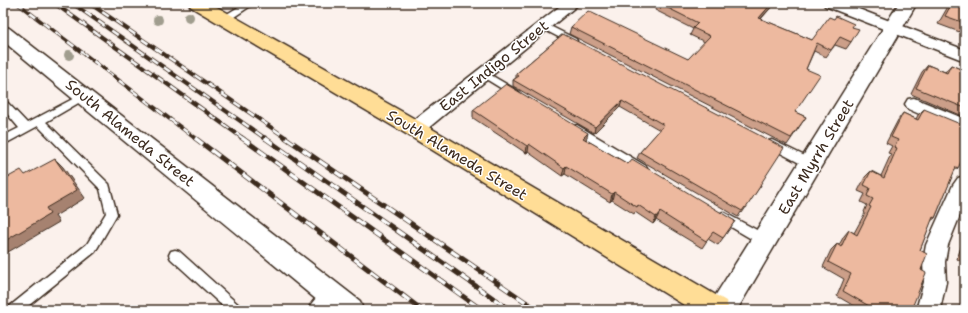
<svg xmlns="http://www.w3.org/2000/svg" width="968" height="313" font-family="'Shantell Sans',sans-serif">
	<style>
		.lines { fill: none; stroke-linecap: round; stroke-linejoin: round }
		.service-casing { stroke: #3b2a1e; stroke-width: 3 }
		.minor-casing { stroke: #3b2a1e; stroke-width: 3 }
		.tertiary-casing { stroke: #3b2a1e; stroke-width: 3 }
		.primary-casing { stroke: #3b2a1e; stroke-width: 3 }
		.service { fill: #fff; fill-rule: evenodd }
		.minor { fill: #fff; fill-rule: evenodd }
		.tertiary { fill: #fff; fill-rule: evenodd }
		.primary { fill: #ffdd96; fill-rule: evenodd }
		.rail-far1-casing { stroke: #3b2a1e; stroke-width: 4 }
		.rail-casing { stroke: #3b2a1e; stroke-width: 5 }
		.rail-far1 { stroke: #fff; stroke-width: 2.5; stroke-dasharray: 8; stroke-linecap: butt }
		.rail { stroke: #fff; stroke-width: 3.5; stroke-dasharray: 10; stroke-linecap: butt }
		.tree { fill: #a09d8e }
		.wall { fill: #cc9f89; stroke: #3b2a1e }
		.shaded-wall { fill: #a6826f; stroke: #3b2a1e }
		.building { fill: #edb99f; stroke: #3b2a1e }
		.labels { text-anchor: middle; stroke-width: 3; stroke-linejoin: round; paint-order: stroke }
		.street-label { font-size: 15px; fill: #3b2a1e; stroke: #fff }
	</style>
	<rect width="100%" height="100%" fill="#fbf1ec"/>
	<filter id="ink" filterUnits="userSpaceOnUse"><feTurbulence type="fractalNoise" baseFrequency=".025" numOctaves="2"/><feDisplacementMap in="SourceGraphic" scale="8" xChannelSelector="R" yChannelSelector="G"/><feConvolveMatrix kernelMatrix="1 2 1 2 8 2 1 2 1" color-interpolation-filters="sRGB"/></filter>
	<g filter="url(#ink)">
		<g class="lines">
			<defs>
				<g id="service">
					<path d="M 245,3 L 255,3 L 228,21 L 222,21 L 222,17 Z"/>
					<path d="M 544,23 L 576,39 L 577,41 L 576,43 L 570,43 L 541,28 L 540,26 Z"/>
					<path d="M 484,71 L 518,91 L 520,93 L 518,95 L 512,95 L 481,76 L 480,74 L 481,72 Z"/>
					<path d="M 84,93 L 87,94 L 89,96 L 87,98 L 46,122 L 109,184 L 117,214 L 95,252 L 23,310 L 8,310 L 10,306 L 87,244 L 106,213 L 100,189 L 38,126 L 3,145 L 3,136 L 19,128 L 3,109 L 3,100 L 6,101 L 27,123 Z"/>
					<path d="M 577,125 L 646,166 L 647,169 L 646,172 L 638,172 L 574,132 L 572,129 L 574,126 Z"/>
					<path d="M 772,140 L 815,161 L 816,164 L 815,167 L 807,167 L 769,147 L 767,144 L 769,141 Z"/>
					<path d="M 723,212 L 768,236 L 770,240 L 768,244 L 764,245 L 760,244 L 719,220 L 718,217 L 719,214 Z"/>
					<path d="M 175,250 L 179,251 L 240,306 L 242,310 L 227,310 L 171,259 L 169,255 L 171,251 Z"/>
					<path d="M 330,287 L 334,289 L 336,293 L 322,310 L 308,310 C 311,302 322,291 330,287 Z"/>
				</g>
				<g id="minor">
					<path d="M 564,3 L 580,3 L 421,134 L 415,136 L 409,134 L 406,129 L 409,124 Z"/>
					<path d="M 823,3 L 843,3 L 965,50 L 965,61 L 825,6 Z"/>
					<path d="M 914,98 L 965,119 L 965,134 L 908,109 L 905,104 L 908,99 Z"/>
					<path d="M 965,176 L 965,203 L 948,245 L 945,262 L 946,282 L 940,310 L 916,310 L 924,282 L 923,262 L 926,245 L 953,185 L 958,178 Z"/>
				</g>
				<g id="tertiary">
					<path d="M 899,3 L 917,3 L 737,310 L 709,310 L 712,301 Z"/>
					<path d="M 3,26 L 9,28 L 360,301 L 363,310 L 329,310 L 3,41 Z"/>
				</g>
				<path id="primary" d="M 188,3 L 210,3 L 422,123 L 726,301 L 729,310 L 692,310 L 408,135 L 191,7 Z"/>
			</defs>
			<use href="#service" class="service-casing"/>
			<use href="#minor" class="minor-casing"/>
			<use href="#tertiary" class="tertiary-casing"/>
			<use href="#primary" class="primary-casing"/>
			<use href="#service" class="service"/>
			<use href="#minor" class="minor"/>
			<use href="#tertiary" class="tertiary"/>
			<use href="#primary" class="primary"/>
			<defs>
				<g id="rail-far1">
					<path d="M 17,3 L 196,139"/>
					<path d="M 54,3 L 244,139"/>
					<path d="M 72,3 L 266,139"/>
					<path d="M 89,3 L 288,139"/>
				</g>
				<g id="rail">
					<path d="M 195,138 L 422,310"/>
					<path d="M 242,138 L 482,310"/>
					<path d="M 265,138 L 510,310"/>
					<path d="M 286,138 L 533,307"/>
				</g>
			</defs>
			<use href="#rail-far1" class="rail-far1-casing"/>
			<use href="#rail" class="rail-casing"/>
			<use href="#rail-far1" class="rail-far1"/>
			<use href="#rail" class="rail"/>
		</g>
		<g class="tree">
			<circle cx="189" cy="17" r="5"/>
			<circle cx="158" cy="20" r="5"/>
			<circle cx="69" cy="55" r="5"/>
		</g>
		<g class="wall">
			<path d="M 657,3 L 775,3 L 761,19 L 812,40 L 852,27 L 851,42 L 846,49 L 835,45 L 826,57 L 814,51 L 806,69 L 795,112 L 806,117 L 787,145 L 569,34 L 571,27 L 688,59 L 705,42 L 690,35 L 693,29 L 655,10 Z"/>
			<path d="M 950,3 L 965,3 L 965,34 L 938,24 Z"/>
			<path d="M 563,34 L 761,185 L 742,213 L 741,212 L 738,217 L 637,158 L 640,152 L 660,130 L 620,107 L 594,133 L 513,86 L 513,80 L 516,78 L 516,74 Z"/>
			<path d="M 928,65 L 945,72 L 951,65 L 965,71 L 965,117 L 911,94 L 922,72 Z"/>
			<path d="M 924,109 L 958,168 L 954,171 L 935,218 L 931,221 L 920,250 L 921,270 L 911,310 L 861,310 L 837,296 L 844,279 L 823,267 L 831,250 L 837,244 L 839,245 L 844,236 L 849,230 L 854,233 L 865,213 L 864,212 L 867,205 L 861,202 L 865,194 L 858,191 L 865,177 L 871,171 L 881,176 L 891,154 L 888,153 L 892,146 L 886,143 L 898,120 L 903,113 L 916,119 L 918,115 Z"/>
			<path d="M 473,110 L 586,140 L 628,164 L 735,221 L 718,245 L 708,239 L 702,248 L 656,220 L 653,224 L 635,212 L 634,214 L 612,200 L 610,202 L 565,174 L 562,176 L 528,152 L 526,153 L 473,118 Z"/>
			<path d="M 965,235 L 965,263 L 957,259 Z"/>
			<path d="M 963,304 L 965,307 L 965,310 L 956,310 L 955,309 Z"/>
		</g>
		<g class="shaded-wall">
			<path d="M 772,3 L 775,3 L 755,25 L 759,18 Z"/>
			<path d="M 622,101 L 620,107 L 594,133 L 595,127 Z"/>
			<path d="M 588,133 L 586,141 L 583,138 Z"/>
			<path d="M 529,144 L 528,152 L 526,153 L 527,146 Z"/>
			<path d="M 55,159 L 63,167 L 85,198 L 55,216 L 59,222 L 3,255 L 3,242 L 46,208 Z"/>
			<path d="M 566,166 L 565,174 L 562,176 L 564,168 Z"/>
			<path d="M 614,192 L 612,200 L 610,202 L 612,194 Z"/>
			<path d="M 660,212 L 656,220 L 653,224 L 656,217 Z"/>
		</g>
		<g class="building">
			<path d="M 658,3 L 772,3 L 759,18 L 812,40 L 829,17 L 834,19 L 836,16 L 854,24 L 852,27 L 859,29 L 851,42 L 840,37 L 831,50 L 817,43 L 806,69 L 820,75 L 795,112 L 806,117 L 791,138 L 571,27 L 588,11 L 688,59 L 710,36 L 693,28 L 698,23 Z"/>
			<path d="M 952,3 L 965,3 L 965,23 L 945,16 Z"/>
			<path d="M 563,34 L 784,148 L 760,185 L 761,185 L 746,208 L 745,207 L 742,211 L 640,152 L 664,125 L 622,101 L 595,127 L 513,80 L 519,76 L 516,74 Z"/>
			<path d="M 928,65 L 947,73 L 951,65 L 965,71 L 965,108 L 916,88 Z"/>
			<path d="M 506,84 L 588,133 L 583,138 L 628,164 L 632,159 L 735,221 L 723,238 L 713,232 L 706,241 L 660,212 L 656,217 L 638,205 L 637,207 L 614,192 L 612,194 L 566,166 L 564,168 L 529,144 L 527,146 L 473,110 Z"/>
			<path d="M 924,109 L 965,126 L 965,154 L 958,168 L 956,167 L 935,218 L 933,217 L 920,250 L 927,254 L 921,270 L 926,273 L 911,310 L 876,310 L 843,291 L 851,274 L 828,262 L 837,244 L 841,247 L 849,230 L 857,235 L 871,207 L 869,206 L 873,199 L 867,196 L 870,188 L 864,185 L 871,171 L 884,178 L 897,148 L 894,147 L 898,140 L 891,137 L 903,113 L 918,120 Z"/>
			<path d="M 55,159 L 77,190 L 46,208 L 50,214 L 3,242 L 3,180 L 21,170 L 25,175 Z"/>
		</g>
	</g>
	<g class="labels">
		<g class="street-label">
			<text transform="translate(494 66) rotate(-39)" y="5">East Indigo Street</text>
			<text transform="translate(130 133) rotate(39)" y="5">South Alameda Street</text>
			<text transform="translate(457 155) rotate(31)" y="5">South Alameda Street</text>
			<text transform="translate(816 157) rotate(-59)" y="5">East Myrrh Street</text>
		</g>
	</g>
	<rect width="968" height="313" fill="none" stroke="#fff" stroke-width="16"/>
	<rect x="8" y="8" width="952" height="297" fill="none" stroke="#3b2a1e" stroke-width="1.5" filter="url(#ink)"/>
</svg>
